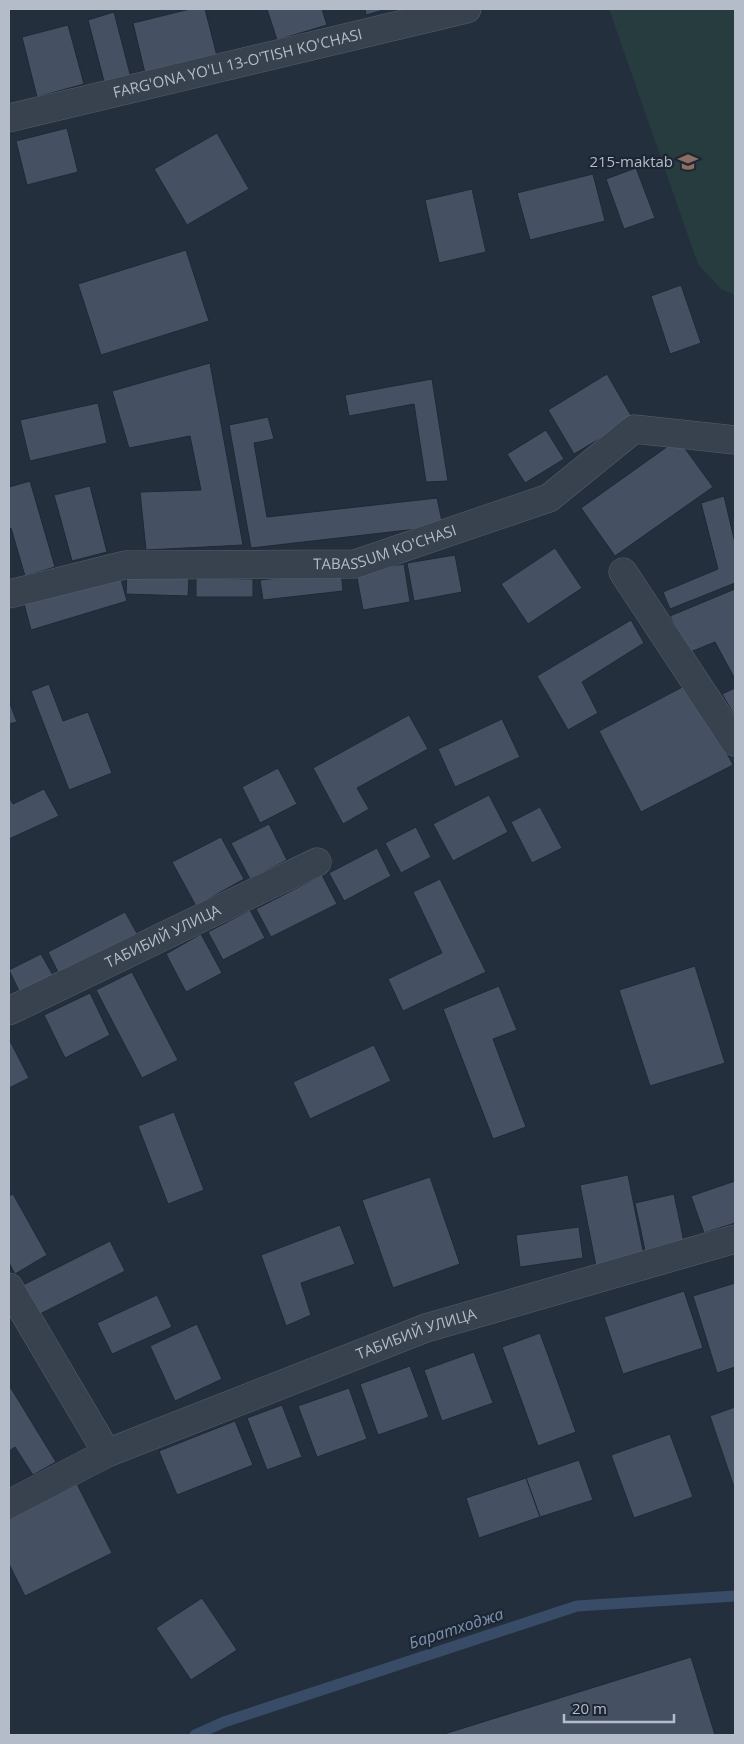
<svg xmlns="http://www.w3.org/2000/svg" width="744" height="1744" font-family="'Open Sans',sans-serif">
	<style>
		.green { fill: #263c3f }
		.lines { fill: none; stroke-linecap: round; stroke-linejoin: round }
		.stream { stroke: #394c67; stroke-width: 11 }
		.building { fill: #455162; stroke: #1f2835 }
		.minor-casing { stroke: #565f6c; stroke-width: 29 }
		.minor { stroke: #38414e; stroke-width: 28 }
		.labels { text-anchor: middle; stroke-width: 4.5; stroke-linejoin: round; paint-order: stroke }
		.street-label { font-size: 15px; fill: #b4bcc9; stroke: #1d2633 }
		.poi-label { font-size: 15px; fill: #b4bcc9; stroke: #1d2633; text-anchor: end }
		.water-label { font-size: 16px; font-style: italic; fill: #7c92b1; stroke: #1d2633 }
	</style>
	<rect width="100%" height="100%" fill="#242f3e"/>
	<path class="green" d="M 609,9 L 735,9 L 735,295 L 721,289 L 698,264 Z"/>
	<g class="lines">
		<path class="stream" d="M 195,1735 L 224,1722 L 577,1606 L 735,1596"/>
	</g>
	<g class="building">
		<path d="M 190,9 L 205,9 L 217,56 L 145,73 L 133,23 Z"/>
		<path d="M 267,9 L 322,9 L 327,25 L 277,40 Z"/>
		<path d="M 365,9 L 387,9 L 366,15 Z"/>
		<path d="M 114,12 L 131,78 L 105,85 L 88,20 Z"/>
		<path d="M 68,25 L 84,84 L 37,97 L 22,37 Z"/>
		<path d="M 67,128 L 78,172 L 27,185 L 16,141 Z"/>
		<path d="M 217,133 L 249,189 L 187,225 L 154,169 Z"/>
		<path d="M 636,168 L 655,218 L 624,229 L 606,179 Z"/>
		<path d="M 593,174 L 605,221 L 530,240 L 517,193 Z"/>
		<path d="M 472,189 L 486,252 L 439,263 L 425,200 Z"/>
		<path d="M 186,250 L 209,321 L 101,355 L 78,284 Z"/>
		<path d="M 681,285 L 701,343 L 670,354 L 651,296 Z"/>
		<path d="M 210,363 L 243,545 L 146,550 L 140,492 L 201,490 L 190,436 L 129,448 L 112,391 Z"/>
		<path d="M 607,374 L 633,419 L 574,454 L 548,410 Z"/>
		<path d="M 432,379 L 448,481 L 426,482 L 414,404 L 349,416 L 345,395 Z"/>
		<path d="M 98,403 L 107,443 L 30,461 L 20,420 Z"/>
		<path d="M 268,417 L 274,439 L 254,443 L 267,517 L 437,498 L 443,526 L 251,548 L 229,425 Z"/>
		<path d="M 546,430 L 564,459 L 525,483 L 507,454 Z"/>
		<path d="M 678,439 L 713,487 L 615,556 L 581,508 Z"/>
		<path d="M 30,481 L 55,567 L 25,576 L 11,528 L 9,529 L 9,487 Z"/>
		<path d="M 90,486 L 107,552 L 72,561 L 54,495 Z"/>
		<path d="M 724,496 L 735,543 L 735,583 L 670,609 L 663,592 L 718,569 L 701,503 Z"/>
		<path d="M 555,548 L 582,588 L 528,624 L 501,584 Z"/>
		<path d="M 455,555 L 462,592 L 414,601 L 407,563 Z"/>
		<path d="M 404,564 L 410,602 L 363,610 L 356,572 Z"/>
		<path d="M 341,571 L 343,591 L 263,600 L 260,580 Z"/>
		<path d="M 119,572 L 127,601 L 31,630 L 23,600 Z"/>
		<path d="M 127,574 L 189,576 L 188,596 L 126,594 Z"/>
		<path d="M 196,578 L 253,579 L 253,597 L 196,597 Z"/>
		<path d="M 735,589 L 735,679 L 715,642 L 688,653 L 670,616 Z"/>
		<path d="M 631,620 L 644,643 L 582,682 L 598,713 L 568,730 L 537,676 Z"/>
		<path d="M 690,683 L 733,765 L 641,812 L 599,731 Z"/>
		<path d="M 49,684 L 63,721 L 88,712 L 112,773 L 69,790 L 31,691 Z"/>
		<path d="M 735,688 L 735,716 L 722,694 Z"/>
		<path d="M 9,701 L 17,722 L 9,724 Z"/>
		<path d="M 409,715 L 428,749 L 357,788 L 369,809 L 343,824 L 313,768 Z"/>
		<path d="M 502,719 L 520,757 L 455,787 L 438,749 Z"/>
		<path d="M 278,768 L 297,804 L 260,823 L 242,787 Z"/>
		<path d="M 44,789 L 59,816 L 9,839 L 9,797 L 13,804 Z"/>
		<path d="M 489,795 L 508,832 L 453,861 L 433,824 Z"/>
		<path d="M 540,807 L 562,848 L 532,863 L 511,822 Z"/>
		<path d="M 269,824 L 287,860 L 250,879 L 231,843 Z"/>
		<path d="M 416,827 L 431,857 L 401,873 L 385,843 Z"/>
		<path d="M 221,837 L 244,879 L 196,906 L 172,862 Z"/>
		<path d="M 377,848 L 391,876 L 344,901 L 329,873 Z"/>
		<path d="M 322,875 L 337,904 L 271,937 L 256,909 Z"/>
		<path d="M 440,879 L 486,972 L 403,1011 L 388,979 L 442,953 L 413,892 Z"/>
		<path d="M 250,910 L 265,938 L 223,960 L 208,932 Z"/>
		<path d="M 125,912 L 138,935 L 60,976 L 48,952 Z"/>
		<path d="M 201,934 L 222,973 L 186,992 L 166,954 Z"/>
		<path d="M 41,954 L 55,979 L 22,997 L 9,970 Z"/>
		<path d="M 695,966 L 725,1063 L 650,1086 L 619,990 Z"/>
		<path d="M 132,972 L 178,1060 L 142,1078 L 96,990 Z"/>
		<path d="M 499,986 L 517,1030 L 493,1039 L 526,1127 L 493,1139 L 443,1009 Z"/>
		<path d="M 90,993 L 110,1035 L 65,1058 L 44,1015 Z"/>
		<path d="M 9,1039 L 29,1078 L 9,1088 Z"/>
		<path d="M 374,1045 L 391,1081 L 310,1119 L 293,1082 Z"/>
		<path d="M 174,1112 L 204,1190 L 168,1204 L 138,1126 Z"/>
		<path d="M 628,1175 L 644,1256 L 596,1266 L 580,1185 Z"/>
		<path d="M 430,1177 L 460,1264 L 393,1288 L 362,1200 Z"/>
		<path d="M 735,1181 L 735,1223 L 704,1233 L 691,1196 Z"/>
		<path d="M 13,1194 L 47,1255 L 15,1274 L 9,1263 L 9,1196 Z"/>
		<path d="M 674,1194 L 685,1247 L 646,1255 L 635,1203 Z"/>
		<path d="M 340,1225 L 355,1264 L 301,1283 L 311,1315 L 286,1326 L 261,1255 Z"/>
		<path d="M 579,1227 L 583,1258 L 520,1267 L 516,1235 Z"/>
		<path d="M 110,1241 L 125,1271 L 38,1315 L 23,1285 Z"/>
		<path d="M 735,1283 L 735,1367 L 717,1373 L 693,1296 Z"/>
		<path d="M 684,1291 L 703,1348 L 623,1374 L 604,1317 Z"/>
		<path d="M 157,1295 L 172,1327 L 112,1354 L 97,1323 Z"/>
		<path d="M 197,1324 L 222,1379 L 175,1401 L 150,1346 Z"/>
		<path d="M 540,1333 L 576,1432 L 538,1446 L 502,1347 Z"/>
		<path d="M 474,1352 L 493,1403 L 442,1421 L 424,1370 Z"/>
		<path d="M 410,1366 L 429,1417 L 378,1435 L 360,1384 Z"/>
		<path d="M 9,1385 L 56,1462 L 33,1475 L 15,1447 L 9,1451 Z"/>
		<path d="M 349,1388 L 367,1439 L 317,1457 L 298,1406 Z"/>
		<path d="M 282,1405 L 302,1457 L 267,1470 L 247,1418 Z"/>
		<path d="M 735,1407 L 735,1490 L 710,1416 Z"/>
		<path d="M 235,1421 L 253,1465 L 177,1495 L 159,1451 Z"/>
		<path d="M 670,1434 L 693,1497 L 634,1518 L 611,1455 Z"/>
		<path d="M 579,1460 L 593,1500 L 540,1517 L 526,1478 Z"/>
		<path d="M 526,1478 L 540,1517 L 479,1538 L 466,1498 Z"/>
		<path d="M 77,1484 L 112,1553 L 25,1596 L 9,1564 L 9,1519 Z"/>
		<path d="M 202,1598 L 237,1650 L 191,1680 L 156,1628 Z"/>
		<path d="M 691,1657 L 715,1735 L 441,1735 Z"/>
	</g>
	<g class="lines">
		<defs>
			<g id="minor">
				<path id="s1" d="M 9,118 L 467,9"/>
				<path d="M 623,572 L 735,742"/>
				<path id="s2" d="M 9,594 L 125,565 L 355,564 L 549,498 L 634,429 L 735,440"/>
				<path id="s3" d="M 9,1011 L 317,862"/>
				<path d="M 9,1287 L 107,1453"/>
				<path id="s4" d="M 9,1504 L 107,1453 L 426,1328 L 735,1239"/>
			</g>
		</defs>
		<use href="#minor" class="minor-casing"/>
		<use href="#minor" class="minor"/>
	</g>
	<defs>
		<symbol id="school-bare" viewBox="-9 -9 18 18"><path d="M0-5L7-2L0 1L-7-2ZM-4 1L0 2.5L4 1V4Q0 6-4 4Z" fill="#8d6e63" stroke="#1d2633" stroke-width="2.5" paint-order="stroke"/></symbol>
	</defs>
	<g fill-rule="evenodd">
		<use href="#school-bare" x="674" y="148" width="28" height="28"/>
	</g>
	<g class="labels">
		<g class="street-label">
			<text dy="5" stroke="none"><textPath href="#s1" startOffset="235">FARG'ONA YO'LI 13-O'TISH KO'CHASI</textPath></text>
			<text dy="5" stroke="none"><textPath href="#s2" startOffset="382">TABASSUM KO'CHASI</textPath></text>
			<text dy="5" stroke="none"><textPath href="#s3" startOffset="171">ТАБИБИЙ УЛИЦА</textPath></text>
			<text dy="5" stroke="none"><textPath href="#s4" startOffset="442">ТАБИБИЙ УЛИЦА</textPath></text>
		</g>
		<g class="poi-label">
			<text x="673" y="167">215-maktab</text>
		</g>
		<g class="water-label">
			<text transform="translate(456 1628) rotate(-18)" y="6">Баратходжа</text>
		</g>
	</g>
	<rect width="744" height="1744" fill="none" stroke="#b4bcc9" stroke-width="20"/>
	<path d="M564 1714v8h110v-8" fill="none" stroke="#b4bcc9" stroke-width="2.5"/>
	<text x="572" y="1714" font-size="15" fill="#b4bcc9" stroke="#1d2633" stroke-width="4" paint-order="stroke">20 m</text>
</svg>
